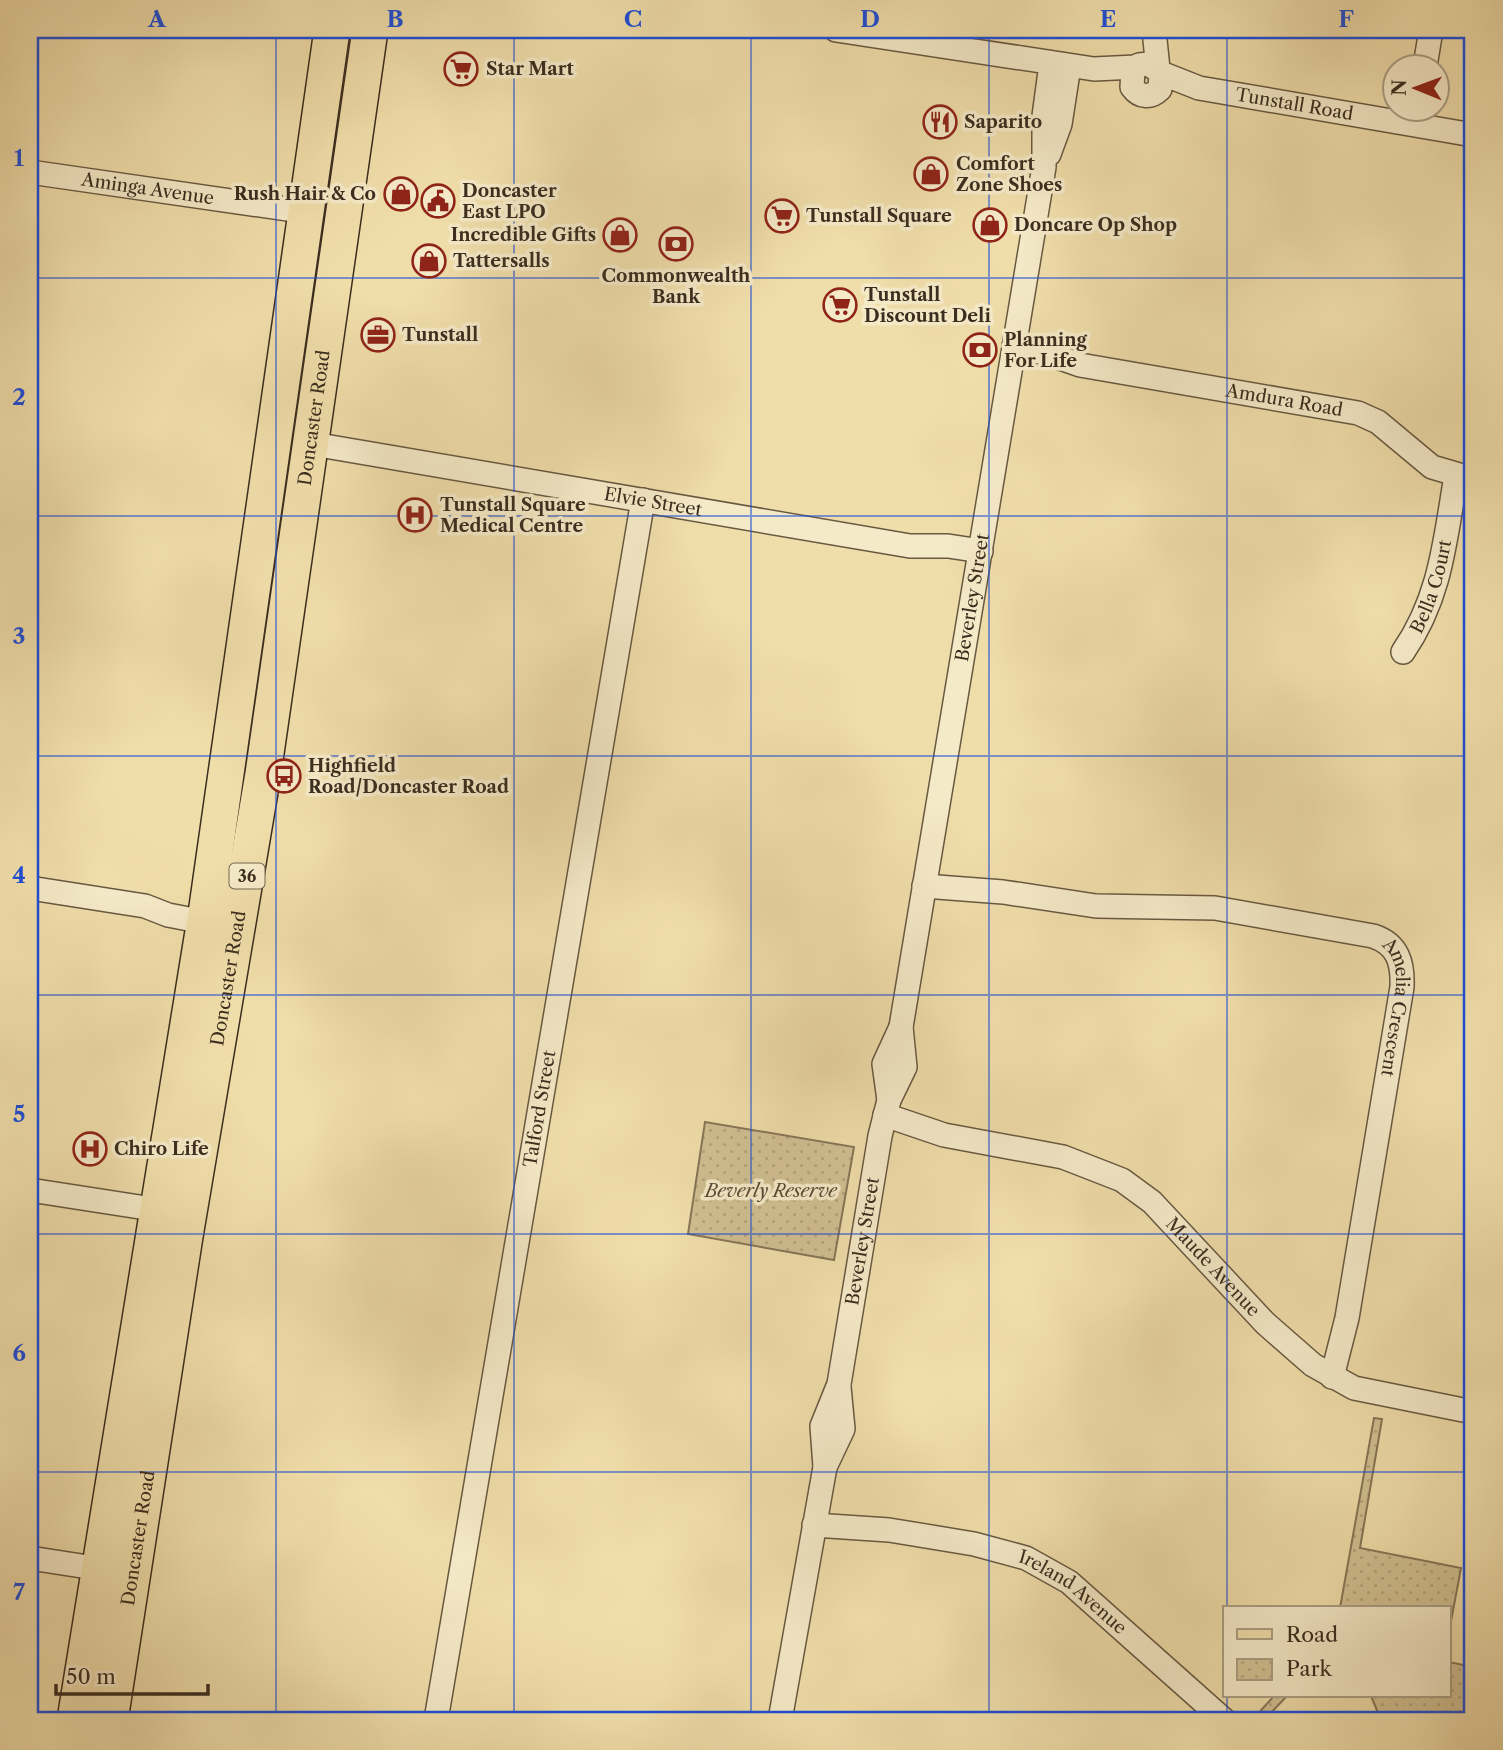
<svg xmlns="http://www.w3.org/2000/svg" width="1503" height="1750" font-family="'Libre Caslon Text',serif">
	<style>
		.park { fill: url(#park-dots); stroke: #867658; stroke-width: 2 }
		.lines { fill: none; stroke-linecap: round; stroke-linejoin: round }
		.minor-casing { stroke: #685942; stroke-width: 26 }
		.primary-casing { stroke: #3b2d1f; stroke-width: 38 }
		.minor { stroke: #f5eac8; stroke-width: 23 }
		.primary { stroke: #f0deaa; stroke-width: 35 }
		.grid { fill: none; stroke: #1d4ed8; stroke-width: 2; stroke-opacity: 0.55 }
		.labels { text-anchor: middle; stroke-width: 7; stroke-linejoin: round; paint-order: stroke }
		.shield { fill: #f5eac8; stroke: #736652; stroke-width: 2 }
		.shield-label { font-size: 16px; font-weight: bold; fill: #3b2d1f }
		.poi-label { font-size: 18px; font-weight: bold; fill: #3b2d1f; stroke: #f5eac8; text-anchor: start }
		.street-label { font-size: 18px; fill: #3b2d1f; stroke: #f5eac8 }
		.park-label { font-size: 18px; font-style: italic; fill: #594a36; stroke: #f5eac8 }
		.neatline { fill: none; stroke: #1d4ed8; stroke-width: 2.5 }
		.grid-label { font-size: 23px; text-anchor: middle; font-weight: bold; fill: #1d4ed8 }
	</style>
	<defs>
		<pattern id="park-dots" width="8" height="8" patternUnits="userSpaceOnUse" patternTransform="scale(1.75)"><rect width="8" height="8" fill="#d1c092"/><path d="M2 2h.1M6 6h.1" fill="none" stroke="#b4a57d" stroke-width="1.8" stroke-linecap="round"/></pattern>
	</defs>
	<rect width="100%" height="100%" fill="#f0deaa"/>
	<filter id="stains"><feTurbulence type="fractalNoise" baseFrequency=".00286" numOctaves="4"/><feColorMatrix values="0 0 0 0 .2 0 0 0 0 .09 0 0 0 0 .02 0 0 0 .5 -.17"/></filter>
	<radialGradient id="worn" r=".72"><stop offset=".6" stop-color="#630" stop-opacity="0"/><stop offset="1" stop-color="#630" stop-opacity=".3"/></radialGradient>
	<g class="park">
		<path d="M 705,1122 L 854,1147 L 834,1260 L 688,1234 Z"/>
		<path d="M 1374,1418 L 1382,1419 L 1360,1548 L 1461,1568 L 1449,1632 L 1449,1608 L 1340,1608 Z"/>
		<path d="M 1449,1662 L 1473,1667 L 1473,1720 L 1381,1720 L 1371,1696 L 1449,1696 Z"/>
		<path d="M 1274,1696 L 1287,1696 L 1264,1720 L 1252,1720 Z"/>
	</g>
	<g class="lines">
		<defs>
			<g id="minor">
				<path d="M 836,30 L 1094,69 L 1136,67"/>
				<path d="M 1154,30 L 1158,69"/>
				<path d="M 1425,66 L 1431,30"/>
				<path id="s1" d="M 1161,73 L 1160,89 C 1151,98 1140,98 1132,87 L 1133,71 L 1139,65 L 1149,64 L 1161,73 L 1199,88 L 1473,135"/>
				<path d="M 1049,154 L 1060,124 L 1069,66"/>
				<path id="s2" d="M 30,172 L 308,212"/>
				<path id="s3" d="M 1014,347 L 1049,354 L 1080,365 L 1358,413 L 1378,422 L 1432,467 L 1473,479"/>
				<path id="s4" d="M 313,444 L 910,546 L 948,546 L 981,551"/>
				<path id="s5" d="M 1403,652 C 1441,597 1445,540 1456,476"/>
				<path id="s6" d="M 924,886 L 1003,892 L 1096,906 L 1215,908 L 1373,936 C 1398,944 1403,963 1402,987 L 1347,1318 L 1332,1377"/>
				<path d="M 30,888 L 145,906 L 168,915 L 204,922"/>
				<path d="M 889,1100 L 884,1064 L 901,1027"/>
				<path id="s7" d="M 885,1115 L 944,1135 L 1063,1157 L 1122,1180 L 1152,1202 L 1265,1323 L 1313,1365 L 1354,1388 L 1473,1412"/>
				<path d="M 30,1190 L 159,1210"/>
				<path d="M 825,1467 L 843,1429 L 839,1387"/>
				<path id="s8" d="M 814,1525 L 889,1530 L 974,1544 L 1026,1558 L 1069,1582 L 1224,1720"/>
				<path d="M 30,1558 L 101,1569"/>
				<path id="s9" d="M 436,1720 L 643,500"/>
				<path id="s10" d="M 780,1720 L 825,1467 L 822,1426 L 839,1384 L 880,1136 L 889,1100 L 905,1067 L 901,1027 L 1044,167 L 1044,116 L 1051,64"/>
			</g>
			<g id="primary">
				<path d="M 75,1720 L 207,907 L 332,30"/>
				<path id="s11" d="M 110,1720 L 185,1236 L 263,774 L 370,30"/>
			</g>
		</defs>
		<use href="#minor" class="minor-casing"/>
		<use href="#primary" class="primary-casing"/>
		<use href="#minor" class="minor"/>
		<use href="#primary" class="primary"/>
	</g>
	<path class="grid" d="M 276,30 L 276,1720M 514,30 L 514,1720M 751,30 L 751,1720M 989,30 L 989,1720M 1227,30 L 1227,1608M 30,278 L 1473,278M 30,516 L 1473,516M 30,756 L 1473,756M 30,995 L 1473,995M 30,1234 L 1473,1234M 30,1472 L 1473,1472M 1227,1696 L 1227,1720"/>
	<defs>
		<symbol id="supermarket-ring" viewBox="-11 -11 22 22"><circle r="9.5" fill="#f5eac8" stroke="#8f2418" stroke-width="1.5"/><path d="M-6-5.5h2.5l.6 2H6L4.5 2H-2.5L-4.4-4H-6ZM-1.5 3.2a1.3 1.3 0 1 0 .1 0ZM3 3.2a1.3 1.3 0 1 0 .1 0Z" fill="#8f2418"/></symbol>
		<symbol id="restaurant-ring" viewBox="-11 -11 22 22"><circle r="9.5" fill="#f5eac8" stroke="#8f2418" stroke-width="1.5"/><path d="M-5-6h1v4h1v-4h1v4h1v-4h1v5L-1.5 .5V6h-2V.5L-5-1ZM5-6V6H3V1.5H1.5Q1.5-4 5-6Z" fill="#8f2418"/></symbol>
		<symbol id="shop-ring" viewBox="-11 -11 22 22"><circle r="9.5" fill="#f5eac8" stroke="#8f2418" stroke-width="1.5"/><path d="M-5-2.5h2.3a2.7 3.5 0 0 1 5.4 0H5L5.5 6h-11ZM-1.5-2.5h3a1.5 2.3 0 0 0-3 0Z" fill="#8f2418"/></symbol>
		<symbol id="civic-ring" viewBox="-11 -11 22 22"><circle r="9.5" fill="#f5eac8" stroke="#8f2418" stroke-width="1.5"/><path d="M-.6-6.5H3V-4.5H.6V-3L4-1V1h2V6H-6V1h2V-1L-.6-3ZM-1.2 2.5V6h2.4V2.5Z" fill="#8f2418"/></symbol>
		<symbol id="bank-ring" viewBox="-11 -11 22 22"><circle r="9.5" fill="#f5eac8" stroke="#8f2418" stroke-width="1.5"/><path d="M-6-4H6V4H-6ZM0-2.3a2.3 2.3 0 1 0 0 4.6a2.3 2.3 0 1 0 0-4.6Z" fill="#8f2418"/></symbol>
		<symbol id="office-ring" viewBox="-11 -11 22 22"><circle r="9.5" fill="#f5eac8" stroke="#8f2418" stroke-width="1.5"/><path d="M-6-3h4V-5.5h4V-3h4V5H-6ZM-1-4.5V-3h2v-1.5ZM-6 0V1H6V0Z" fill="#8f2418"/></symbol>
		<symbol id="hospital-ring" viewBox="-11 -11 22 22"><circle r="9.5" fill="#f5eac8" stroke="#8f2418" stroke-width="1.5"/><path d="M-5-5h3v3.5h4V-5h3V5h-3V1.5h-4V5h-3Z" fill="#8f2418"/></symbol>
		<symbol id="bus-ring" viewBox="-11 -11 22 22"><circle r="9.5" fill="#f5eac8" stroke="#8f2418" stroke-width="1.5"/><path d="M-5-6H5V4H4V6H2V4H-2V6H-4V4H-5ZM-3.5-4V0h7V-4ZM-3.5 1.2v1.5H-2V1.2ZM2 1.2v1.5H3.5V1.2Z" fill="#8f2418"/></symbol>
	</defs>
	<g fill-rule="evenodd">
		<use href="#supermarket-ring" x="442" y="50" width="38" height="38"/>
		<use href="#restaurant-ring" x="921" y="103" width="38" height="38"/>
		<use href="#shop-ring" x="912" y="155" width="38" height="38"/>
		<use href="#shop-ring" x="382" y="175" width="38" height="38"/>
		<use href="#civic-ring" x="419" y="182" width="38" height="38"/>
		<use href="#supermarket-ring" x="763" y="197" width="38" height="38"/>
		<use href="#shop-ring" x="971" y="206" width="38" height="38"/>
		<use href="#shop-ring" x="601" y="216" width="38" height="38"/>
		<use href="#bank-ring" x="657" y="225" width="38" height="38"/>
		<use href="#shop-ring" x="410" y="242" width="38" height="38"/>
		<use href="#supermarket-ring" x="821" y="286" width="38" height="38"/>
		<use href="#office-ring" x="359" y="316" width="38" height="38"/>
		<use href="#bank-ring" x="961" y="331" width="38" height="38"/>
		<use href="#hospital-ring" x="396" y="496" width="38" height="38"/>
		<use href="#bus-ring" x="265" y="757" width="38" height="38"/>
		<use href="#hospital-ring" x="71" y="1130" width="38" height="38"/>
	</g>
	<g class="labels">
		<rect class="shield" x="229.5" y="863.5" width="35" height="25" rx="5"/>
		<g class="shield-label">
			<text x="247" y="882">36</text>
		</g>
		<g class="poi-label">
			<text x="486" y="75">Star Mart</text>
			<text x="964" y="128">Saparito</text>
			<text x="956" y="170">Comfort<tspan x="956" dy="21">Zone Shoes</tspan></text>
			<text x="462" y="197">Doncaster<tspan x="462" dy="21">East LPO</tspan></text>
			<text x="376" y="200" text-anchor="end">Rush Hair &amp; Co</text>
			<text x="806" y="222">Tunstall Square</text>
			<text x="1014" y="231">Doncare Op Shop</text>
			<text x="596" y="241" text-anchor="end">Incredible Gifts</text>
			<text x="453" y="267">Tattersalls</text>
			<text x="676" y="282" text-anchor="middle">Commonwealth<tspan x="676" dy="21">Bank</tspan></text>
			<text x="864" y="301">Tunstall<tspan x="864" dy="21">Discount Deli</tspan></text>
			<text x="402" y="341">Tunstall</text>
			<text x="1004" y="346">Planning<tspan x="1004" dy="21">For Life</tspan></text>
			<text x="440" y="511">Tunstall Square<tspan x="440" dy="21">Medical Centre</tspan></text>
			<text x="308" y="772">Highfield<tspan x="308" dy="21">Road/Doncaster Road</tspan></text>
			<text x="114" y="1155">Chiro Life</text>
		</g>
		<g class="street-label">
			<text dy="6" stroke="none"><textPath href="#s1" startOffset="236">Tunstall Road</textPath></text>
			<text dy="6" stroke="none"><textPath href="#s2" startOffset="119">Aminga Avenue</textPath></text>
			<text dy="6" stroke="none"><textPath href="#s3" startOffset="276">Amdura Road</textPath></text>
			<text dy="6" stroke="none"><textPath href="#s11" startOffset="1318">Doncaster Road</textPath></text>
			<text dy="6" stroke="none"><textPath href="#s4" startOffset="345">Elvie Street</textPath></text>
			<text dy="6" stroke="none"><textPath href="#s5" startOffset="72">Bella Court</textPath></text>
			<text dy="6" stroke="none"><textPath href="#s10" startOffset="1144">Beverley Street</textPath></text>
			<text dy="6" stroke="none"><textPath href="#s11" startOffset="751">Doncaster Road</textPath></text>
			<text dy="6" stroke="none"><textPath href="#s6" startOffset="537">Amelia Crescent</textPath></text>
			<text dy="6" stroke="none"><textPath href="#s9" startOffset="620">Talford Street</textPath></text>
			<text dy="6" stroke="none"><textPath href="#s10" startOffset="488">Beverley Street</textPath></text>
			<text dy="6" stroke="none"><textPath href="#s7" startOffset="373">Maude Avenue</textPath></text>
			<text dy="6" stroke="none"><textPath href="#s11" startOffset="184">Doncaster Road</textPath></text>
			<text dy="6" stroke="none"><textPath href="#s8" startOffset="273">Ireland Avenue</textPath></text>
		</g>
		<g class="park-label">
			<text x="771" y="1197">Beverly Reserve</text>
		</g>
	</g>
	<rect width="1503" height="1750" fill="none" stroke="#f0deaa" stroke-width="77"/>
	<rect x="1223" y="1606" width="228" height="91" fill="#f5eac8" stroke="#ab9e84" stroke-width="2"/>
	<rect x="1237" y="1629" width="35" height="10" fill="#f0deaa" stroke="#ab9e84" stroke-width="2"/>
	<text x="1286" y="1642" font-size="21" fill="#3b2d1f">Road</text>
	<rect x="1237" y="1659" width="35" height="21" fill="url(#park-dots)" stroke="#ab9e84" stroke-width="2"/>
	<text x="1286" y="1676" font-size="21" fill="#3b2d1f">Park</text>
	<g transform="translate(1416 88) rotate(271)"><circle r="33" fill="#f5eac8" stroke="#ab9e84" stroke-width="2"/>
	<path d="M0-5L12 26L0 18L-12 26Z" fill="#8f2418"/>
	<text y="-10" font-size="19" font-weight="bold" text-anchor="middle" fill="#3b2d1f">N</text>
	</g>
	<path d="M56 1684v10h152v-10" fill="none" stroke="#3b2d1f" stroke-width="3.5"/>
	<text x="66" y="1684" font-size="21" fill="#3b2d1f" stroke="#f5eac8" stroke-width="5" paint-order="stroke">50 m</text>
	<rect x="38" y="38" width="1426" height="1674" class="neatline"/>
	<g class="grid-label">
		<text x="157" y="27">A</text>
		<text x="395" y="27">B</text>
		<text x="633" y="27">C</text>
		<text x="870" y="27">D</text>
		<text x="1108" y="27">E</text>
		<text x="1346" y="27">F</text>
		<text x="19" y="166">1</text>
		<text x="19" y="405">2</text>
		<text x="19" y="644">3</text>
		<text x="19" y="883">4</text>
		<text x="19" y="1122">5</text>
		<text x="19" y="1361">6</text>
		<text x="19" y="1600">7</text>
	</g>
	<rect width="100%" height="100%" filter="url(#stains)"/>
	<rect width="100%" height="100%" fill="url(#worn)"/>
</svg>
